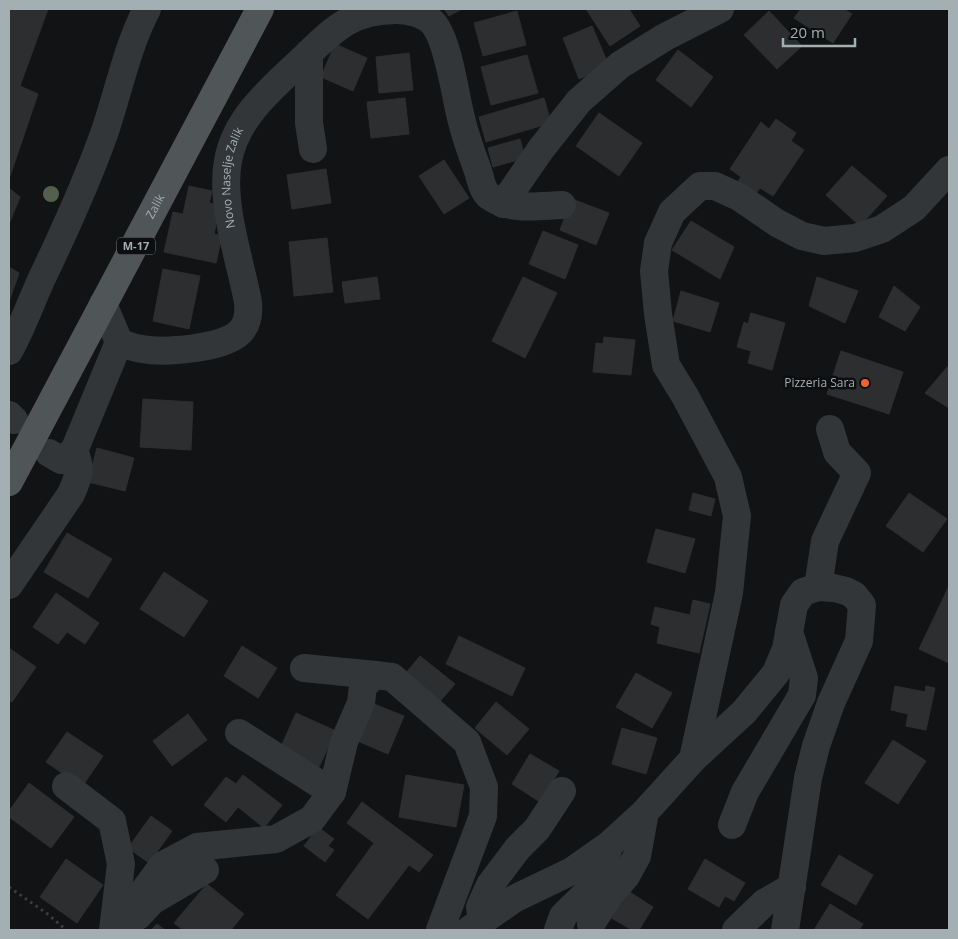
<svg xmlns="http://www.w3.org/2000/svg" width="958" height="939" font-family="'Open Sans',sans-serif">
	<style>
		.building { fill: #2d2e30; stroke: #2c2e30 }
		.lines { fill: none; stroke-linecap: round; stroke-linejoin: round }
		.path { stroke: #3a3e40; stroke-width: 3; stroke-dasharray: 2.5 4; stroke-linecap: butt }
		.minor { stroke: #333639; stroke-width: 28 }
		.major { stroke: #505558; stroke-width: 28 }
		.tree { fill: #52604d }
		.poi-dot { fill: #eb6433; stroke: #0d0e0f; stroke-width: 2 }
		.labels { text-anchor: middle; stroke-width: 5; stroke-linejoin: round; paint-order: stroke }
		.shield { fill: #0d0e0f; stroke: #777f82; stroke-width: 1 }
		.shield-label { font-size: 11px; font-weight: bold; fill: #a4afb4 }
		.street-label { font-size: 12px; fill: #a4afb4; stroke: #0d0e0f }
		.poi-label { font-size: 12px; fill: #a4afb4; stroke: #0d0e0f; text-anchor: end }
	</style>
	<rect width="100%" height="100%" fill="#121314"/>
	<g class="building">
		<path d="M 9,9 L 48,9 L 20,86 L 38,94 L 9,179 Z"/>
		<path d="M 444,9 L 462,9 L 449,16 Z"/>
		<path d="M 586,9 L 629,9 L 640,26 L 610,46 Z"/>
		<path d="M 801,9 L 844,9 L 852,14 L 833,43 L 794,18 Z"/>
		<path d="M 517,11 L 526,45 L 483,56 L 474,23 Z"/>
		<path d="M 769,11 L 802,46 L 777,69 L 744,35 Z"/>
		<path d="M 592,26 L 609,66 L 579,79 L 563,38 Z"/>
		<path d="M 335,44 L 367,58 L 353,91 L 321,77 Z"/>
		<path d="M 678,50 L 713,77 L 691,107 L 656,80 Z"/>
		<path d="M 409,53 L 413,90 L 379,93 L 376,57 Z"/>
		<path d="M 527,55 L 538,93 L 491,105 L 481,67 Z"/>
		<path d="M 405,98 L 409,134 L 371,138 L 367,102 Z"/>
		<path d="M 544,98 L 551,123 L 486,142 L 479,117 Z"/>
		<path d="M 599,113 L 642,143 L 619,176 L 576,146 Z"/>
		<path d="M 776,119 L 796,133 L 791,141 L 804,150 L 773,196 L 760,188 L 755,195 L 737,183 L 741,177 L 730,169 L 761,122 L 769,129 Z"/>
		<path d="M 520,139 L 525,158 L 493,167 L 488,148 Z"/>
		<path d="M 444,160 L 469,198 L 444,214 L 419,176 Z"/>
		<path d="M 852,166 L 887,196 L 860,226 L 826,195 Z"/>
		<path d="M 326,169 L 331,203 L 292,209 L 287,175 Z"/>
		<path d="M 189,186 L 212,191 L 209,203 L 220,205 L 214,234 L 222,236 L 216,263 L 164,252 L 173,212 L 183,214 Z"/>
		<path d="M 9,188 L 20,197 L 9,224 Z"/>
		<path d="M 572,199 L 609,213 L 596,245 L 560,230 Z"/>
		<path d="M 691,221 L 734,247 L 720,279 L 672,250 Z"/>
		<path d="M 543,231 L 578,245 L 565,279 L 529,264 Z"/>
		<path d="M 327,238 L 333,292 L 294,296 L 289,242 Z"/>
		<path d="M 9,267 L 19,273 L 9,302 Z"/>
		<path d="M 163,269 L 200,276 L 189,329 L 153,321 Z"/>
		<path d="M 377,277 L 380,299 L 345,303 L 342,282 Z"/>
		<path d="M 523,277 L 557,293 L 525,358 L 492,341 Z"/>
		<path d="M 817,277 L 858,291 L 845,323 L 809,306 Z"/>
		<path d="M 894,286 L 920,307 L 905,331 L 879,317 Z"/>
		<path d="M 681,291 L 719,303 L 710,332 L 673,321 Z"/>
		<path d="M 751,313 L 785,323 L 772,370 L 748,363 L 751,351 L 737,347 L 744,322 L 748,324 Z"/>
		<path d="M 604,337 L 635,340 L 631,375 L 593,372 L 596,343 L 603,344 Z"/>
		<path d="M 841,351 L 903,372 L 889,414 L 827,394 Z"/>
		<path d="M 949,365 L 949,408 L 925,393 Z"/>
		<path d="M 143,399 L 193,402 L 191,450 L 140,447 Z"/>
		<path d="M 97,448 L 134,458 L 125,491 L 88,482 Z"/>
		<path d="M 693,493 L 715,499 L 711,516 L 689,510 Z"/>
		<path d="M 909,493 L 947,519 L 923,552 L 886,526 Z"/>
		<path d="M 656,529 L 695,539 L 685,573 L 647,562 Z"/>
		<path d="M 67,533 L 112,559 L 88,598 L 44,572 Z"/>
		<path d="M 164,572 L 208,601 L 184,637 L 140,609 Z"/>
		<path d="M 949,586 L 949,663 L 919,649 Z"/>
		<path d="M 56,593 L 99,623 L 85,644 L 67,632 L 58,644 L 33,627 Z"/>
		<path d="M 693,600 L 710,604 L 699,653 L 657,643 L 660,627 L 651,624 L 655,607 L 690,615 Z"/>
		<path d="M 459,636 L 525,668 L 512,696 L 446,664 Z"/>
		<path d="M 242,646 L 277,668 L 258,698 L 224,676 Z"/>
		<path d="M 9,648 L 36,667 L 12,702 L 9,700 Z"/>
		<path d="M 420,656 L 455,684 L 434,708 L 400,680 Z"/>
		<path d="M 636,673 L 672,693 L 652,728 L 616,707 Z"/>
		<path d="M 895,686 L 925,692 L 926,686 L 935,688 L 926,730 L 906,726 L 908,714 L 891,710 Z"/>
		<path d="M 369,702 L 404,716 L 388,754 L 353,739 Z"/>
		<path d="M 496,702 L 529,729 L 507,755 L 475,728 Z"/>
		<path d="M 296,713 L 336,731 L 319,767 L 280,749 Z"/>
		<path d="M 188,714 L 207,740 L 172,766 L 153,741 Z"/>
		<path d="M 622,728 L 657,738 L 646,774 L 612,764 Z"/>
		<path d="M 67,732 L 103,756 L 82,787 L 46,762 Z"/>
		<path d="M 893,740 L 926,761 L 898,804 L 865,783 Z"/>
		<path d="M 530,754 L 559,771 L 540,802 L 512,784 Z"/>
		<path d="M 243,775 L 282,805 L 264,828 L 238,807 L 226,822 L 204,805 L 226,777 L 236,784 Z"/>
		<path d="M 406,775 L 464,785 L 456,827 L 399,817 Z"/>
		<path d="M 29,783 L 74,817 L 51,848 L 9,817 L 9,811 Z"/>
		<path d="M 362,802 L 433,855 L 419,872 L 409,865 L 368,919 L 336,895 L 374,843 L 347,823 Z"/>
		<path d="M 151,816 L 172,831 L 149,863 L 128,848 Z"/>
		<path d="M 318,827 L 334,839 L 328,846 L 334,850 L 325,862 L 304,846 Z"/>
		<path d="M 839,855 L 873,875 L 856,905 L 821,885 Z"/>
		<path d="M 66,859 L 103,885 L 77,923 L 40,897 Z"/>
		<path d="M 705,859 L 745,883 L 734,901 L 725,896 L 719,907 L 688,889 Z"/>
		<path d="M 207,884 L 244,914 L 231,930 L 183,930 L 174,923 Z"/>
		<path d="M 625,889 L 653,907 L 639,930 L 632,930 L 608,916 Z"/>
		<path d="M 830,904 L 863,924 L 859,930 L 814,930 Z"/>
		<path d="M 157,924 L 165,930 L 151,930 Z"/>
	</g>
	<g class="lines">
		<path class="path" d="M 9,887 L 49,915 L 66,930"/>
		<g class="minor">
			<path d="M 309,53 L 309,123 L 313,149"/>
			<path d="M 503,204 L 541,149 L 579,101 L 620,65 L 665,37 L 720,9"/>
			<path id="s1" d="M 103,304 L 119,342 C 126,345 134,348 142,349 C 164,353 223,349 240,332 C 248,324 249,312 248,302 C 240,260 220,203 228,161 C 236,115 276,85 308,54 C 336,27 354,10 396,10 C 407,10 422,13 431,21 C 448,36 455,95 461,118 C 465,135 471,152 477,168 C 480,176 482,191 489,196 C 510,211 537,206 562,205"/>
			<path d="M 9,351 C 22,328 31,302 42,278 C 65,230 87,182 105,131 C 119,90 127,47 147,9"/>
			<path d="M 9,415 L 14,420"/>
			<path d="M 49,453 L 61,460 L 74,451 L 119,342"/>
			<path d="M 9,585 L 71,494 C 79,476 82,469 74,451"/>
			<path d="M 818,587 L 825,541 L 857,473 L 837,452 L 830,429"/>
			<path d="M 304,668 L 375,675"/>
			<path d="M 239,733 L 332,792"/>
			<path d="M 693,759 L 729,593 L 737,516 L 728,477 L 685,396 L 666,365 L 658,314 L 654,271 L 658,243 L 672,212 L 700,186 L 715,186 L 739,197 L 777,223 L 802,236 L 824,241 L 855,238 L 882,229 L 914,208 L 949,170"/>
			<path d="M 66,786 L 112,821 L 121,864 L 113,930"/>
			<path d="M 732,825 L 745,792 L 802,695 L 804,678 L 789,632"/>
			<path d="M 138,916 L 152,901 L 205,870"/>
			<path d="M 482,921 L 480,907 L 490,885 L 518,848 L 537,829 L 562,791"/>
			<path d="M 591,924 L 608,897 L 626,876 L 637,856 L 645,812"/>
			<path d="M 115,930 L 163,865 L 197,847 L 276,839 L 312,819 L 332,792 L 344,742 L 361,703 L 363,686 L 375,675 L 392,677 L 467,742 L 484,787 L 483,816 L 440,930"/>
			<path d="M 469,930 L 514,899 L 572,871 L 609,845 L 645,812 L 693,759 L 744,712 L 776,673 L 786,649 L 794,605 L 803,592 L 818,587 L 834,588 L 846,591 L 854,595 L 862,605 L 859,641 L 831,703 L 816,746 L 808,778 L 785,930"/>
			<path d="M 558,930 L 563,916 L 600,880 L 609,845"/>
			<path d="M 736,930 L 764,903 L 792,887"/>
		</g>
		<path class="major" id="s2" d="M 9,482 L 260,9"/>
	</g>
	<circle class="tree" cx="51" cy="194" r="8"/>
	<circle class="poi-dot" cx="865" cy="383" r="5"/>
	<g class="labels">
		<rect class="shield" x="117" y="237.5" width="38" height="17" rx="4"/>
		<g class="shield-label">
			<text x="136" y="250">M-17</text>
		</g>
		<g class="street-label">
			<text dy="4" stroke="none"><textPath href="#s1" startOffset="326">Novo Naselje Zalik</textPath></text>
			<text dy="4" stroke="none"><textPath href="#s2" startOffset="312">Zalik</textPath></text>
		</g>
		<g class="poi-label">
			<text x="855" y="387">Pizzeria Sara</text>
		</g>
	</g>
	<rect width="958" height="939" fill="none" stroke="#a4afb4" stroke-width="20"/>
	<path d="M783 38v8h72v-8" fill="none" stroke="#a4afb4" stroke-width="2.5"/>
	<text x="790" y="38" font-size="15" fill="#a4afb4" stroke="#0d0e0f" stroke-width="4" paint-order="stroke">20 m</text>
</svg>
